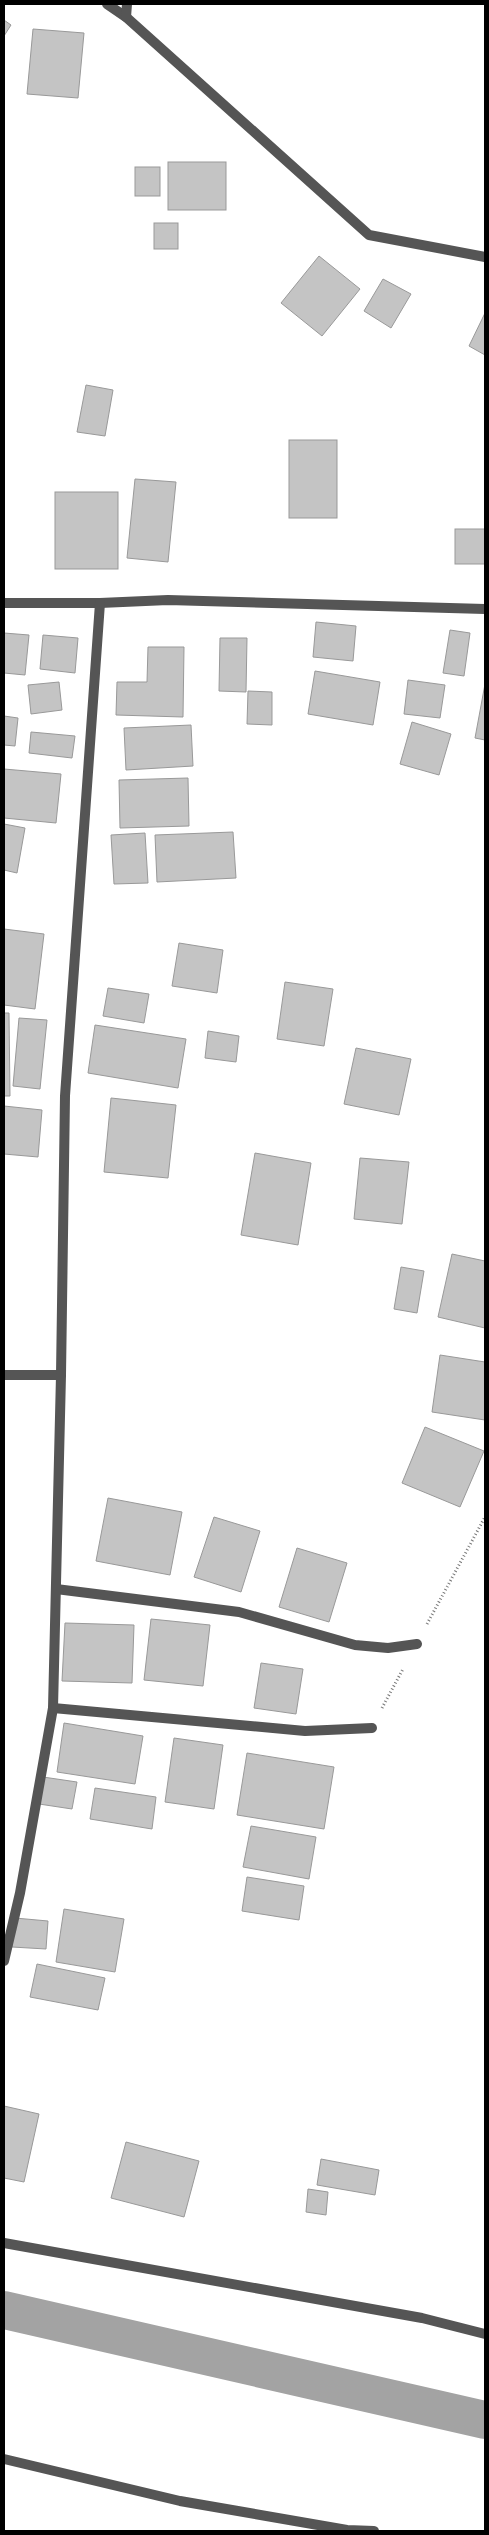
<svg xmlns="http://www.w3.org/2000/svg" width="489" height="2535" font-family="'IBM Plex Sans',sans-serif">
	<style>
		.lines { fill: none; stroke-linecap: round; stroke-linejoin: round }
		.canal { stroke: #a3a3a3; stroke-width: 38 }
		.building { fill: #c4c4c4; stroke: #999 }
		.path { stroke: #777; stroke-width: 3; stroke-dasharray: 1 2.5; stroke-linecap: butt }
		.street { stroke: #555; stroke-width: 10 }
	</style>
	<rect width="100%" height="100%" fill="#fff"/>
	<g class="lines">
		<path class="canal" d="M 4,2310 L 485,2420"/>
	</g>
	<g class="building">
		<path d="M 4,20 L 11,25 L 4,36 Z"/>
		<path d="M 33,29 L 84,33 L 78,98 L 27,94 Z"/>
		<rect x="168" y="162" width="58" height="48"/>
		<rect x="135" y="167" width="25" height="29"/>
		<rect x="154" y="223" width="24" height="26"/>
		<path d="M 319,256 L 360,289 L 322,336 L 281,303 Z"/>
		<path d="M 383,279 L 411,294 L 391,328 L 364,311 Z"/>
		<path d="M 485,313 L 485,355 L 469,346 Z"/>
		<path d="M 86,385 L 113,390 L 105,436 L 77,432 Z"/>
		<rect x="289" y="440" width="48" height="78"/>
		<path d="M 135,479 L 176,482 L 168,562 L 127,558 Z"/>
		<rect x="55" y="492" width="63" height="77"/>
		<rect x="455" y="529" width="30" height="35"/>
		<path d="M 316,622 L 356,626 L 353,661 L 313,657 Z"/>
		<path d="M 450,630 L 470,633 L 464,676 L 443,673 Z"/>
		<path d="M 4,633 L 29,635 L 25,675 L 4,673 Z"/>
		<path d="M 43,635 L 78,638 L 75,673 L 40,669 Z"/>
		<path d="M 220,638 L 247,638 L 246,692 L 219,691 Z"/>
		<path d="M 148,647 L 184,647 L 183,717 L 116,715 L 117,682 L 147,682 Z"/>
		<path d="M 315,671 L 380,682 L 373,725 L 308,714 Z"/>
		<path d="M 408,680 L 445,685 L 440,718 L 404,714 Z"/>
		<path d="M 59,682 L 62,710 L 31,714 L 28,685 Z"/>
		<path d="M 485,684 L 485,740 L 475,738 Z"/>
		<path d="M 248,691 L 272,692 L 272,725 L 247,724 Z"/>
		<path d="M 4,716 L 18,718 L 15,746 L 4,745 Z"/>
		<path d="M 412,722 L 451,734 L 439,775 L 400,764 Z"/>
		<path d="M 191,725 L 193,766 L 126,770 L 124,728 Z"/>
		<path d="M 31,732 L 75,736 L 72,758 L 29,753 Z"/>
		<path d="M 4,769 L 61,774 L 56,823 L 4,818 Z"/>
		<path d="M 188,778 L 189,826 L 120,828 L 119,780 Z"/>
		<path d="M 4,824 L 25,828 L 17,873 L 4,870 Z"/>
		<path d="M 233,832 L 236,878 L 157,882 L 155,835 Z"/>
		<path d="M 145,833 L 148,883 L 114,884 L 111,835 Z"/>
		<path d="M 4,929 L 44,934 L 35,1009 L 4,1005 Z"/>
		<path d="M 179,943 L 223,950 L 217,993 L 172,986 Z"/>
		<path d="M 285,982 L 333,989 L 324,1046 L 277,1039 Z"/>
		<path d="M 108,988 L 149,994 L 144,1023 L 103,1016 Z"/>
		<path d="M 4,1013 L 9,1013 L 10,1096 L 4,1096 Z"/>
		<path d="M 19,1018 L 47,1020 L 40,1089 L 13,1086 Z"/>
		<path d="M 95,1025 L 186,1039 L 178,1088 L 88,1073 Z"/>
		<path d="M 208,1031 L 239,1036 L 236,1062 L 205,1058 Z"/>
		<path d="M 356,1048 L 411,1059 L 399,1115 L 344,1104 Z"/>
		<path d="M 111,1098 L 176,1105 L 168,1178 L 104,1172 Z"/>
		<path d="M 4,1106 L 42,1110 L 38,1157 L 4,1154 Z"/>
		<path d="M 255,1153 L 311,1163 L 298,1245 L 241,1235 Z"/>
		<path d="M 360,1158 L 409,1162 L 402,1224 L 354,1219 Z"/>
		<path d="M 452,1254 L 485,1261 L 485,1328 L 438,1317 Z"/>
		<path d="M 401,1267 L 424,1271 L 417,1313 L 394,1309 Z"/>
		<path d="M 440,1355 L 485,1362 L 485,1420 L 432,1412 Z"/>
		<path d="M 425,1427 L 484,1451 L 460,1507 L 402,1483 Z"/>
		<path d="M 108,1498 L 182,1512 L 170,1575 L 96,1561 Z"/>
		<path d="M 214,1517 L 260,1531 L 241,1592 L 194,1577 Z"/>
		<path d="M 297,1548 L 347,1563 L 329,1622 L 279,1607 Z"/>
		<path d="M 151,1619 L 210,1625 L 203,1686 L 144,1680 Z"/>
		<path d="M 65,1623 L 134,1625 L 132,1683 L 62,1681 Z"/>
		<path d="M 261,1663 L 303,1669 L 296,1714 L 254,1708 Z"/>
		<path d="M 64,1723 L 143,1736 L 135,1784 L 57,1772 Z"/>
		<path d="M 174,1738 L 223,1745 L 214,1809 L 165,1802 Z"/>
		<path d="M 247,1753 L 334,1767 L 324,1829 L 237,1815 Z"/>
		<path d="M 43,1777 L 77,1782 L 72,1809 L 39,1804 Z"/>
		<path d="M 95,1788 L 156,1797 L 152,1829 L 90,1819 Z"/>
		<path d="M 251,1826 L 316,1837 L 309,1879 L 243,1867 Z"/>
		<path d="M 247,1877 L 304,1886 L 299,1920 L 242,1911 Z"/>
		<path d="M 64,1909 L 124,1919 L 115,1972 L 56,1962 Z"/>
		<path d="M 15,1918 L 48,1921 L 46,1949 L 12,1947 Z"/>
		<path d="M 37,1964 L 105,1978 L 98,2010 L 30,1997 Z"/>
		<path d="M 4,2106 L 39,2114 L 24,2182 L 4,2178 Z"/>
		<path d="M 126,2142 L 199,2161 L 184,2217 L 111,2198 Z"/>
		<path d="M 321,2159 L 379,2170 L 375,2195 L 317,2185 Z"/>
		<path d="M 308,2189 L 328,2192 L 326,2215 L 306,2212 Z"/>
	</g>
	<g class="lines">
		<g class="path">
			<path d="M 427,1624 L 485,1517"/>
			<path d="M 382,1708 L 403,1669"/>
		</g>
		<g class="street">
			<path d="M 107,4 L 126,17 L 369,235 L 485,257"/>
			<path d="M 126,17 L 127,4"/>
			<path d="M 4,603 L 100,603 L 168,600 L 485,609"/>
			<path d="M 4,1375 L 61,1375"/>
			<path d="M 56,1589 L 239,1612 L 355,1645 L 388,1648 L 417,1644"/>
			<path d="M 53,1708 L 305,1731 L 372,1728"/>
			<path d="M 4,1961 L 20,1893 L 53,1708 L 61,1375 L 65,1096 L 100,603"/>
			<path d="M 4,2243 L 422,2318 L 485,2334"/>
			<path d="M 4,2459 L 180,2501 L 347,2530 L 374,2531"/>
		</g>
	</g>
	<rect width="489" height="2535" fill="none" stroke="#000000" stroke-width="10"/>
</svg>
